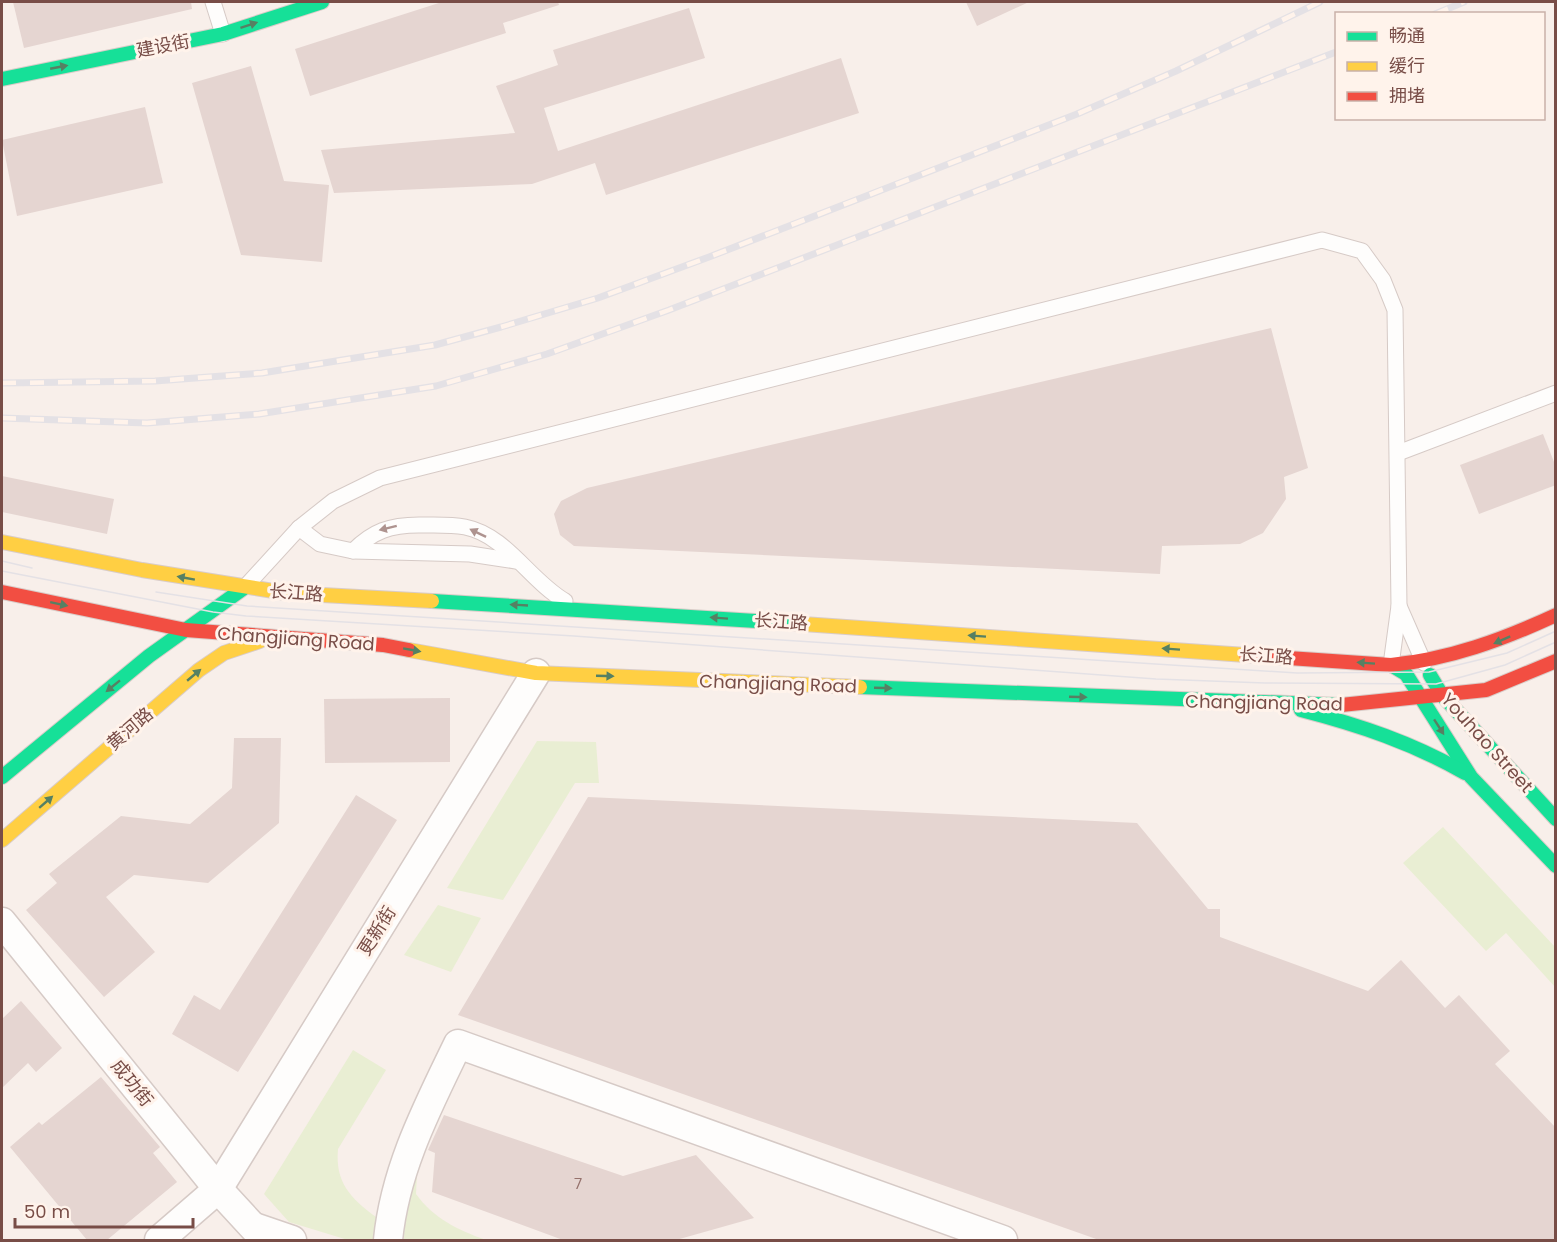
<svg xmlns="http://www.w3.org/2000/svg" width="1557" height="1242" font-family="Poppins,'Noto Sans SC',sans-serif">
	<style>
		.green { fill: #e9eed3 }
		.building { fill: #e5d5d1 }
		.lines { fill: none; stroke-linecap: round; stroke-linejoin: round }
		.lane-casing { stroke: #d6cac6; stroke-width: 17 }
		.street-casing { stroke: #d6cac6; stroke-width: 31 }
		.fast-casing { stroke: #d9ccc8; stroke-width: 16 }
		.slow-casing { stroke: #d9ccc8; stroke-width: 16 }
		.jam-casing { stroke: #d9ccc8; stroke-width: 16 }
		.lane { stroke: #fefdfc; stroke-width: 15 }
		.street { stroke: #fefdfc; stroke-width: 28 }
		.fast { stroke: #16e098; stroke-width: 14 }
		.slow { stroke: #ffcf43; stroke-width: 14 }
		.jam { stroke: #f24e42; stroke-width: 14 }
		.tram { stroke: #e4e1e5; stroke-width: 1.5 }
		.rail-casing { stroke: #e4e1e5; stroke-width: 7 }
		.rail { stroke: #fff3eb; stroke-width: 4.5; stroke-dasharray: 14; stroke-linecap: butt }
		.oneway { fill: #568063 }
		.oneway2 { fill: #ae938f }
		.labels { text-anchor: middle; stroke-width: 6; stroke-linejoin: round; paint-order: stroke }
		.number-label { font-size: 15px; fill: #95716c }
		.street-label { font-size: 18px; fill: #784d47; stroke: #fff3eb }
	</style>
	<rect width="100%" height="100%" fill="#f8efea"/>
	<g class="green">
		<path d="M 537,741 L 596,742 L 599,783 L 575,783 L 503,900 L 447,888 Z"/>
		<path d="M 1443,827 L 1555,947 L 1555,987 L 1506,933 L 1486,951 L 1403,863 Z"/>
		<path d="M 438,905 L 481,918 L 451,972 L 404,955 Z"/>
		<path d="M 353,1050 L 386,1070 L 338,1149 C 335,1182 350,1198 376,1217 L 374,1240 L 348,1240 L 289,1222 L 264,1194 Z"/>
		<path d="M 406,1173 L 417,1174 L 416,1194 C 433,1218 458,1230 486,1240 L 404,1240 Z"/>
	</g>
	<g class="building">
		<path d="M 13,2 L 191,2 L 192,9 L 24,48 Z"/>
		<path d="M 442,2 L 558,2 L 559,5 L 503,23 L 506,33 L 310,96 L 295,49 Z"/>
		<path d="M 966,2 L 1029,2 L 977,26 Z"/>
		<path d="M 689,8 L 705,58 L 544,108 L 558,151 L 841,58 L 859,113 L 606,195 L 595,163 L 532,184 L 334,193 L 321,150 L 515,133 L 496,86 L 558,65 L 553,50 Z"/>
		<path d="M 251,66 L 284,181 L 329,185 L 322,262 L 241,255 L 192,83 Z"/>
		<path d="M 145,107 L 163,183 L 17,216 L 2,140 Z"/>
		<path d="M 1271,328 L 1308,468 L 1284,477 L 1286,499 L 1263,533 L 1240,544 L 1162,546 L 1160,574 L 574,546 L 560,535 L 554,514 L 561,501 L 587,488 Z"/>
		<path d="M 1543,434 L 1556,467 L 1556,485 L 1479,514 L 1460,465 Z"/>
		<path d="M 2,476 L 114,499 L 107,534 L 2,512 Z"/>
		<path d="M 450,698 L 450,762 L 325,763 L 324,699 Z"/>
		<path d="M 234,738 L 281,738 L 279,823 L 208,883 L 134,875 L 106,897 L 155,952 L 104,997 L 26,910 L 57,883 L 49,874 L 121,816 L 190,824 L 232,788 Z"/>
		<path d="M 356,795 L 397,820 L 238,1072 L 172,1034 L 194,995 L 220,1010 Z"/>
		<path d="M 588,797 L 1137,823 L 1208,909 L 1220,909 L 1220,937 L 1368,991 L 1401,960 L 1445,1008 L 1459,995 L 1510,1051 L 1495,1064 L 1556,1128 L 1556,1240 L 1099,1240 L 458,1015 Z"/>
		<path d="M 21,1001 L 62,1048 L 36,1072 L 28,1063 L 2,1088 L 2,1019 Z"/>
		<path d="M 101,1077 L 160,1147 L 153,1153 L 177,1182 L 107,1240 L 87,1240 L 10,1147 L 39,1122 L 42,1125 Z"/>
		<path d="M 444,1115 L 623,1176 L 696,1155 L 754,1218 L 676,1240 L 563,1240 L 432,1192 L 435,1153 L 428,1150 Z"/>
	</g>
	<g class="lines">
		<defs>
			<g id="lane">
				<path d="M 213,2 L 223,34"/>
				<path d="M 1398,453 L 1556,393"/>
				<path d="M 299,528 L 320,544 L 353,551 L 470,554 L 516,561"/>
				<path d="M 353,551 C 373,531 390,525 419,525 C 433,525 450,524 465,527 C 506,535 530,581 565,601"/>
				<path d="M 246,586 L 299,528 L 333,501 L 380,478 L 1322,240 L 1362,251 L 1383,280 L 1395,310 L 1399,606 L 1391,665"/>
				<path d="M 1399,606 L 1424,663"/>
			</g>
			<g id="street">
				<path d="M 2,922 L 218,1189 L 265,1240"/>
				<path d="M 254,1227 L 292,1240"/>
				<path d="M 159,1240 L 218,1189 L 536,673"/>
				<path d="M 388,1240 C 395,1169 427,1108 458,1044 L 1003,1240"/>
			</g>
			<g id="fast">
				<path d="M 2,79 L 223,34 L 322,2"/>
				<path d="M 432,601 L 803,624"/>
				<path d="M 1391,665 L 1406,674 L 1471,777 L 1556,866"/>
				<path d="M 1430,675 L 1442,695 L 1556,819"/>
				<path d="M 860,687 L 1341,705"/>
				<path d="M 1301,710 C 1359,725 1413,743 1465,773"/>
				<path d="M 2,777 L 149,656 L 244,588"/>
			</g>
			<g id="slow">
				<path d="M 2,542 L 142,570 L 286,593 L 432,601"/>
				<path d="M 803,624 L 1246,655"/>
				<path d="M 409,650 L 536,673 L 860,687"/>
				<path d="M 2,840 L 199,670 L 224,653 L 260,641"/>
			</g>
			<g id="jam">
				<path d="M 2,592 L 186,630 L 383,645 L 409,650"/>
				<path d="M 1246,655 L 1391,665 C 1450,659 1502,640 1556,615"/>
				<path d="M 1341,705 L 1486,690 L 1556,661"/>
			</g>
		</defs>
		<use href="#lane" class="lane-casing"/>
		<use href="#street" class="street-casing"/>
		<use href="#fast" class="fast-casing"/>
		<use href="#slow" class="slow-casing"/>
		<use href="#jam" class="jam-casing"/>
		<use href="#lane" class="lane"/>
		<use href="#street" class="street"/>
		<use href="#fast" class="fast"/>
		<use href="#slow" class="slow"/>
		<use href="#jam" class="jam"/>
		<g class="tram">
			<path d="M 2,561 L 32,568"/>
			<path d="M 2,571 L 213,612 L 246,616 L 574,636 L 1156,679 L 1265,683 L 1436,684 L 1505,665 L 1556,642"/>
			<path d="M 156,592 L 247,606 L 1297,673 L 1429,672 L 1507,653 L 1556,631"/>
		</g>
		<defs>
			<g id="rail">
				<path d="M 1435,14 L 1464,2"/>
				<path d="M 2,383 L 155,381 L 262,373 L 435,345 L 501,327 L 598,298 L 709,257 L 1077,114 L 1176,71 L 1320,2"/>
				<path d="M 2,418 L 147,423 L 259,414 L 436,386 L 547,354 L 669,310 L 1336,52"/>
			</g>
		</defs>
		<use href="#rail" class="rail-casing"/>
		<use href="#rail" class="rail"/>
	</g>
	<defs><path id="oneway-solid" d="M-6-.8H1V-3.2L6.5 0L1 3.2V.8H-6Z" transform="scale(1.5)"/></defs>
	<g class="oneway">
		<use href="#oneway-solid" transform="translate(249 25) rotate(-18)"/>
		<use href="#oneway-solid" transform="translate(59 67) rotate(-11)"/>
		<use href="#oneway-solid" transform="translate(186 578) rotate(-170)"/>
		<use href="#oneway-solid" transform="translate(59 604) rotate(12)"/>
		<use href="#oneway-solid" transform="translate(519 605) rotate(-177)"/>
		<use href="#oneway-solid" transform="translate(719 618) rotate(-176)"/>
		<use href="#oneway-solid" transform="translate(977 636) rotate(-176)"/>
		<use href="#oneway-solid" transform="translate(1502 640) rotate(156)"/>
		<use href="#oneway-solid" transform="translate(1171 649) rotate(-176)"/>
		<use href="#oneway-solid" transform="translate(412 650) rotate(10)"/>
		<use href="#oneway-solid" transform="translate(1366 663) rotate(-176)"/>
		<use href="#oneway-solid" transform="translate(194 675) rotate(-40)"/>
		<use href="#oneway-solid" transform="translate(605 676) rotate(2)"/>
		<use href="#oneway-solid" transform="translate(113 686) rotate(141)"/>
		<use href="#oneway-solid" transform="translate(883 688) rotate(2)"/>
		<use href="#oneway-solid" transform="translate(1078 697) rotate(2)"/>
		<use href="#oneway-solid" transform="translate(1439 727) rotate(57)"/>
		<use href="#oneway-solid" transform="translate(46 802) rotate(-41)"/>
	</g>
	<g class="oneway2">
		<use href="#oneway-solid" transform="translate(388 528) rotate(166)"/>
		<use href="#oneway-solid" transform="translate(478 533) rotate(-154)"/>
	</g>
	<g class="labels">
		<g class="number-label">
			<text x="578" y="1189">7</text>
		</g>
		<g class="street-label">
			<text transform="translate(163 46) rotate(-11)" y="6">建设街</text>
			<text transform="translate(296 593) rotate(4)" y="6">长江路</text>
			<text transform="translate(781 622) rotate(4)" y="6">长江路</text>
			<text transform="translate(296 639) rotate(4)" y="6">Changjiang Road</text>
			<text transform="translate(1266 656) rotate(4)" y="6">长江路</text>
			<text transform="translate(778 684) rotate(2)" y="6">Changjiang Road</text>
			<text transform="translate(1264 703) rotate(1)" y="6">Changjiang Road</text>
			<text transform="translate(130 729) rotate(-41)" y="6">黄河路</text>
			<text transform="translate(1487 743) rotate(48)" y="6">Youhao Street</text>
			<text transform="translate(377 931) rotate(-58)" y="6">更新街</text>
			<text transform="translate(132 1083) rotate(51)" y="6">成功街</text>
		</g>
	</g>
	<rect width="1557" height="1242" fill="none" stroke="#784d47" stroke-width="6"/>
	<rect x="1335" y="12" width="210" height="108" fill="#fff3eb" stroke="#c9b1a9" stroke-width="1.5"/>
	<rect x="1347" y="32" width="30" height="9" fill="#16e098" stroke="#c9b1a9" stroke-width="1.5"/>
	<text x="1389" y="42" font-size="18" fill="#784d47">畅通</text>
	<rect x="1347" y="62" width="30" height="9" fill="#ffcf43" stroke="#c9b1a9" stroke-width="1.5"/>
	<text x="1389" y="72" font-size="18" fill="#784d47">缓行</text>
	<rect x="1347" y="92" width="30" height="9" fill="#f24e42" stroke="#c9b1a9" stroke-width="1.5"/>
	<text x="1389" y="102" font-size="18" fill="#784d47">拥堵</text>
	<path d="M15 1218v9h178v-9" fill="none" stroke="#784d47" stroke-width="3"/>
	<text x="24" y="1218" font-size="18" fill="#784d47" stroke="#fff3eb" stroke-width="4.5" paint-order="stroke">50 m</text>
</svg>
